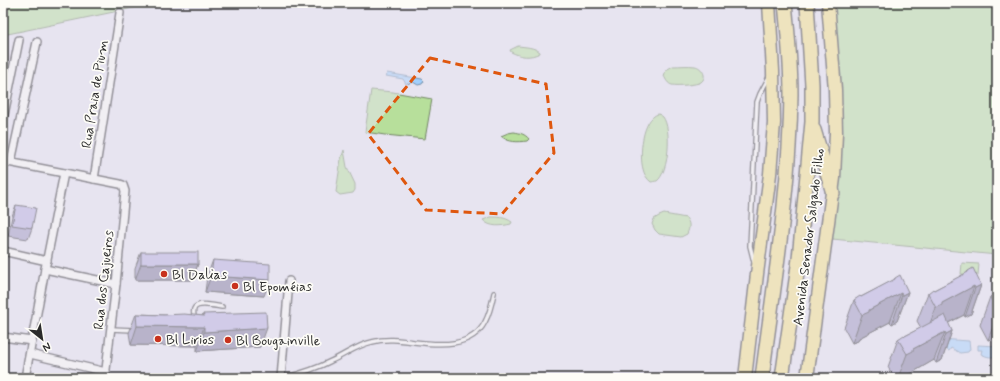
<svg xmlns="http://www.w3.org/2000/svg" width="1000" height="381" font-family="Mynerve,sans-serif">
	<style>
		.green { fill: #b7df9b; stroke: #718563 }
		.water { fill: #a2d0fd; stroke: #728ea9 }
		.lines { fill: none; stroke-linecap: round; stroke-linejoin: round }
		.lane-casing { stroke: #2b2b2b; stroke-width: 6 }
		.street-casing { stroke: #2b2b2b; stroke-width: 10 }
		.primary-casing { stroke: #2b2b2b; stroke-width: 15 }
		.highway-casing { stroke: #2b2b2b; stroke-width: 16 }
		.lane { stroke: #fdfcf7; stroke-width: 3.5 }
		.street { stroke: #fdfcf7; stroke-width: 7 }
		.primary { stroke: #f6e381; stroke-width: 12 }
		.highway { stroke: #f6e381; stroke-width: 13 }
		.wall { fill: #9c95bf; stroke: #2b2b2b }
		.shaded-wall { fill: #7f799b; stroke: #2b2b2b }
		.building { fill: #b5adde; stroke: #2b2b2b }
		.marked { fill: none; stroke: #df570e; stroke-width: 3; stroke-dasharray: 8 5; stroke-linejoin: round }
		.poi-dot { fill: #c8321e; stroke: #fdfcf7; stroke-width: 1.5 }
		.labels { text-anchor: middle; stroke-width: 3.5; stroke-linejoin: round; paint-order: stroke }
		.street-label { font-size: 14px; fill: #2b2b2b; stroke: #fdfcf7 }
		.poi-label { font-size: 14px; fill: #2b2b2b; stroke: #fdfcf7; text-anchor: start }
	</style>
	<rect width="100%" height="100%" fill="#e7e4f0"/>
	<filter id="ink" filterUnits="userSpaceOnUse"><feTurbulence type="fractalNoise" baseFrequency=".025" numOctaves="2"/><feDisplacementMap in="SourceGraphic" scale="8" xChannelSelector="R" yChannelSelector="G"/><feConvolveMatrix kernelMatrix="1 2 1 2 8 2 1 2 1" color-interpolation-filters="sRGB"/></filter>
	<g filter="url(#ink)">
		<g class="green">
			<path d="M 3,3 L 157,3 L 3,35 Z"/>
			<path d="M 836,3 L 997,3 L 997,255 L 822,238 L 833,89 L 830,27 Z"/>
			<path d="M 518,46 C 526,47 534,47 540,52 L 540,53 C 530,58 521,57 511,52 L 510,50 Z"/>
			<path d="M 673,66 C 680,66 688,65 695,66 C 702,67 708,77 701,82 C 697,85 677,86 672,85 C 668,84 666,80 664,76 L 666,70 Z"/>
			<path d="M 371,90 L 393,92 L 432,99 L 425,139 L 385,135 L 365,132 Z"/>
			<path d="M 658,114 C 659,114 662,116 663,117 C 672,129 669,172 657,181 C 655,181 652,182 651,182 C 647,179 644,174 643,169 C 639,155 642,119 658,114 Z"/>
			<path d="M 514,132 C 520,133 525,134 529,139 L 527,141 C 518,142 509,143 501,136 L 508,133 Z"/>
			<path d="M 344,150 L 347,167 L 355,184 L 355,190 L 353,193 L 340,195 L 336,192 L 341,159 Z"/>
			<path d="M 664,214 L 686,218 C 690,223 690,227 687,234 L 681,237 L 659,234 L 655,230 L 652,224 L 654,219 L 659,216 Z"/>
			<path d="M 491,217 C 498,217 505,217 512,222 L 511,224 C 502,226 490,228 483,220 Z"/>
			<path d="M 962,263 L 979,264 L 978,275 L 961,274 Z"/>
		</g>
		<g class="water">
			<path d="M 387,73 L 422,79 L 424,81 L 422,84 L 418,85 L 413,82 L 406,84 L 403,79 L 386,76 Z"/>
			<path d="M 940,339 L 969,341 L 970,349 L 968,352 L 960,353 L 951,348 L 949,351 L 942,347 Z"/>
			<path d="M 978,345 L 997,346 L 997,356 C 991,358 987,357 981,354 L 982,350 L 978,350 Z"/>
		</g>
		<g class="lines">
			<defs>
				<g id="lane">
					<path d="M 754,262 L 750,246 L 757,102 L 760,94 L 769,77"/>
					<path d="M 194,319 C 194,316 193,312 194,309 C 197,301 215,306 222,307"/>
					<path d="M 111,329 L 134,330"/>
					<path d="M 283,378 C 299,374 316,369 331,361 C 345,355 357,345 372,342 C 386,338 400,340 414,342 C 439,345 472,348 485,322 C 490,313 492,303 494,293"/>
				</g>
				<g id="street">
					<path d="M 3,120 L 19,40"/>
					<path d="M 3,161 L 120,184 L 123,185 L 125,191 L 116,284 L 105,378"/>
					<path d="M 11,162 L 37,42"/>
					<path d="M 94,179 L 120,13"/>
					<path d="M 3,251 L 47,261"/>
					<path d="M 45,269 L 116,284"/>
					<path d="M 3,337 L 32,341"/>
					<path d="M 30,354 L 106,372"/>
					<path d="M 25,378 L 45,269 L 64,173"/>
					<path d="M 281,378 L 289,281"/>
				</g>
				<g id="primary">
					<path d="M 745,378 L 757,274 L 770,174 L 774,123 L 773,71 L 769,3"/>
					<path d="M 807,378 L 834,178 L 836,133 L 835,90 L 828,3"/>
				</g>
				<g id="highway">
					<path d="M 814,130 L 833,193"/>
					<path d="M 762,378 C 774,284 790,189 791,94 C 791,64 788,33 785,3"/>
					<path d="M 782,378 L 799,259 L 812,122 L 812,85 L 807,3"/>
				</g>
			</defs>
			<use href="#lane" class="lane-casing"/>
			<use href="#street" class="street-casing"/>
			<use href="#primary" class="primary-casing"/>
			<use href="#highway" class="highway-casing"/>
			<use href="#lane" class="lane"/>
			<use href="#street" class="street"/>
			<use href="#primary" class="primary"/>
			<use href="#highway" class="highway"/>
		</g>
		<g class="wall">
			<path d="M 16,205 L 32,228 L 28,239 L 8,236 L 12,216 Z"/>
			<path d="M 141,252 L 198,264 L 192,280 L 135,280 L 135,268 Z"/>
			<path d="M 213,260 L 264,296 L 205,292 L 207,276 Z"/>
			<path d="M 968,271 L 981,285 L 971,314 L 965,317 L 964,315 L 948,323 L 952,331 L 942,360 L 936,363 L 934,360 L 903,378 L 894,378 L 888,367 L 898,339 L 905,336 L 921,328 L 917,321 L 928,293 L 934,290 L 967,273 Z"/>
			<path d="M 895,278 L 908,292 L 897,321 L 892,324 L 890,322 L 859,338 L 858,341 L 852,343 L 844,328 L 854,300 L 861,297 L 894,280 Z"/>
			<path d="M 997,294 L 997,334 L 995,335 L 994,338 L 988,340 L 980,325 L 990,297 Z"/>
			<path d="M 136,314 L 164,315 L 203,316 L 203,314 L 260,347 L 197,351 L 197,346 L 131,345 L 129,333 Z"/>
		</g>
		<g class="shaded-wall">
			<path d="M 141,264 L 198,264 L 192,280 L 135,280 Z"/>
			<path d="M 211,276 L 270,280 L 264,296 L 205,292 Z"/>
			<path d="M 981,285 L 971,314 L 965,317 L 975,288 Z"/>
			<path d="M 974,286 L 964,315 L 932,331 L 925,336 L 936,308 L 942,303 Z"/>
			<path d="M 908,292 L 897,321 L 892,324 L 902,295 Z"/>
			<path d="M 901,293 L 890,322 L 859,338 L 858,341 L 852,343 L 862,315 L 869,310 Z"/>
			<path d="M 997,315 L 997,334 L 995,335 L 994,338 L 988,340 Z"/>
			<path d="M 137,326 L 204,327 L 197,346 L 131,345 Z"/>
			<path d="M 267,328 L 260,347 L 197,351 L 204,332 Z"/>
			<path d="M 952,331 L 942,360 L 936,363 L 946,334 Z"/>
			<path d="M 945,332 L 934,360 L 903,378 L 898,378 L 907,354 L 913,349 Z"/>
		</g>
		<g class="building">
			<path d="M 16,205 L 36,208 L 32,228 L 12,225 Z"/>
			<rect x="141" y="252" width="57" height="12"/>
			<path d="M 213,260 L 270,264 L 270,280 L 211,276 Z"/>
			<path d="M 973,268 L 981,285 L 975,288 L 974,286 L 942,303 L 942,305 L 936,308 L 928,293 L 933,289 L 934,290 L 968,272 L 968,271 Z"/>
			<path d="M 900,275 L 908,292 L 902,295 L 901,293 L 869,310 L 869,312 L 862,315 L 854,300 L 860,296 L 861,297 L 895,279 L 895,278 Z"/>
			<path d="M 996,293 L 997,294 L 997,310 L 990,297 Z"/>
			<path d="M 266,312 L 267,328 L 204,332 L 204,327 L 137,326 L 136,314 L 164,315 L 184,314 L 204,316 L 203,314 Z"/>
			<path d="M 945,315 L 952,331 L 946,334 L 945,332 L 913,349 L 913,351 L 907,354 L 898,339 L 904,335 L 905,336 Z"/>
		</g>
	</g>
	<path d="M0 0H1000V381H0ZM 430,58 L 546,84 L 554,153 L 502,214 L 426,210 L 368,134 Z" fill="#e7e4f0" fill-opacity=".55" fill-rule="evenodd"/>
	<path class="marked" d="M 430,58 L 546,84 L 554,153 L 502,214 L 426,210 L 368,134 Z"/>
	<g class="poi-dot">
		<circle cx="164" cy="274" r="4"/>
		<circle cx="235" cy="286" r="4"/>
		<circle cx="158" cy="339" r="4"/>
		<circle cx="228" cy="340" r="4"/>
	</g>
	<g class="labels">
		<g class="street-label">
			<text transform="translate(94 94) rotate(-81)" y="5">Rua Praia de Pium</text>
			<text transform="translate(808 237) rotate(-83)" y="5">Avenida Senador Salgado Filho</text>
			<text transform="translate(103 280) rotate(-84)" y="5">Rua dos Cajueiros</text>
		</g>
		<g class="poi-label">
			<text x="172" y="279">Bl Dalias</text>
			<text x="243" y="291">Bl Epoméias</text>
			<text x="166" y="344">Bl Lirios</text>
			<text x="236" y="345">Bl Bougainville</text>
		</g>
	</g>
	<rect width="1000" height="381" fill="none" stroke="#fdfcf7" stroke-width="16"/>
	<rect x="8" y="8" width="984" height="365" fill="none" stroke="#2b2b2b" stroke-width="1.5" filter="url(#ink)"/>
	<g transform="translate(42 339) rotate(150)" stroke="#fdfcf7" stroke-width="3" paint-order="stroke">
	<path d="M0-3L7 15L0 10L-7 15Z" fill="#2b2b2b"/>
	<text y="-6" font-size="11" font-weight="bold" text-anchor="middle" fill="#2b2b2b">N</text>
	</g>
</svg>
